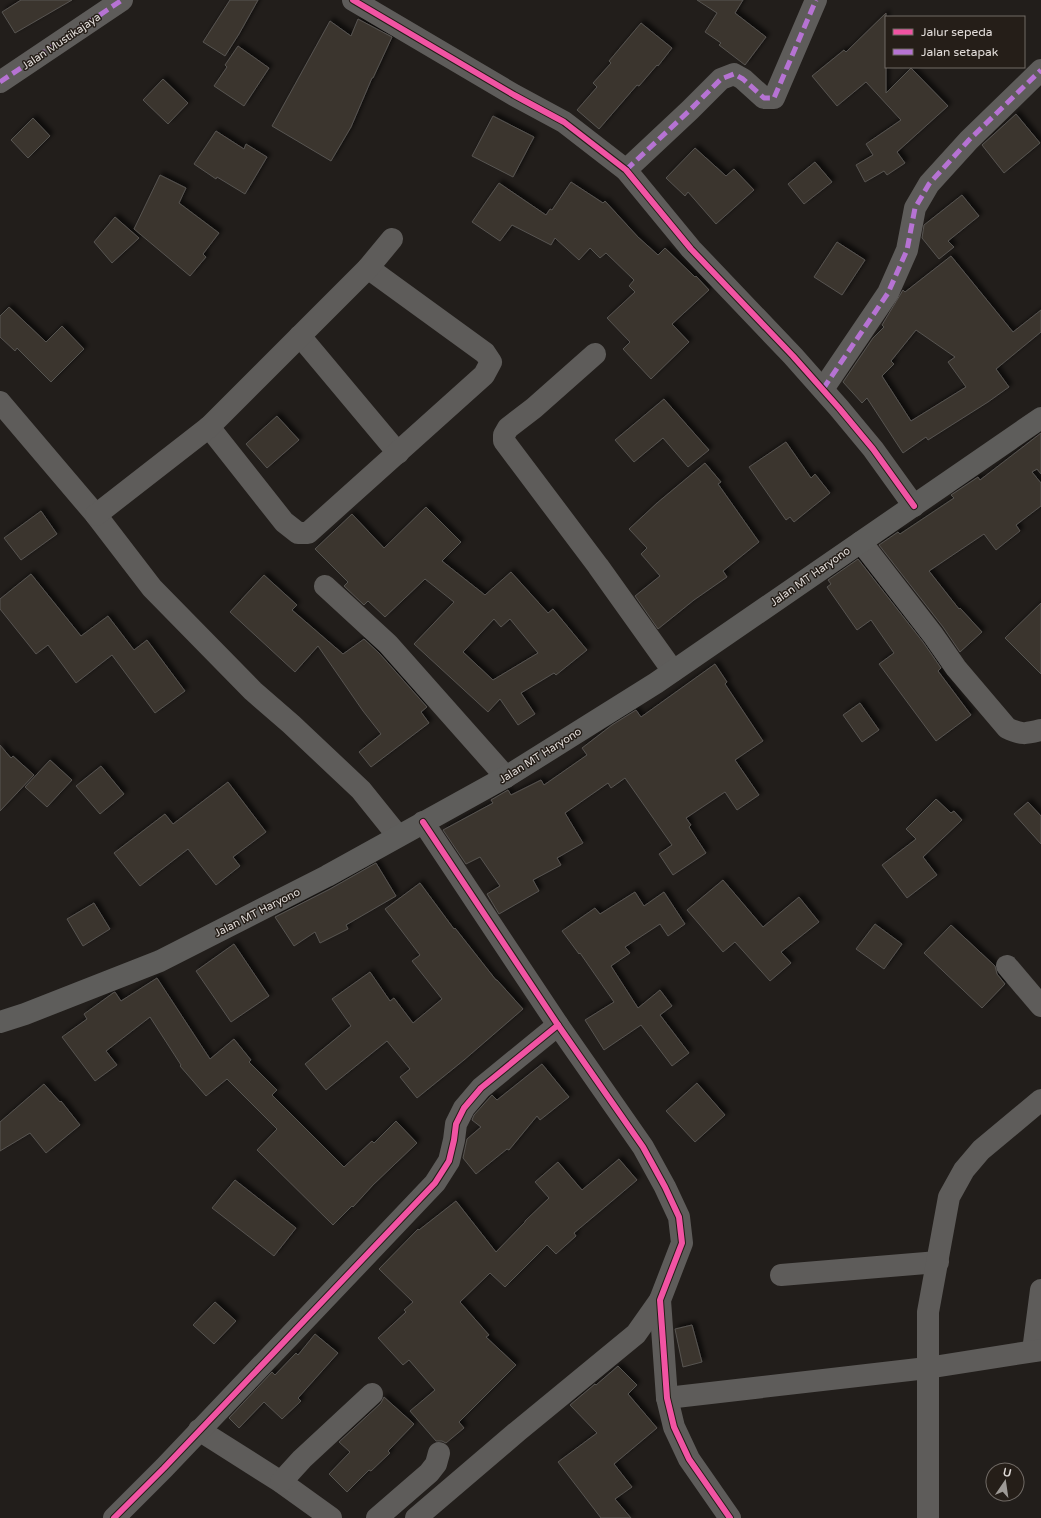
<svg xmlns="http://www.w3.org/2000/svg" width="1041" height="1518" font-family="'Varela Round',sans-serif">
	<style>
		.building { fill: #3b352e; stroke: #575451; fill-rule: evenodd; filter: url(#shadow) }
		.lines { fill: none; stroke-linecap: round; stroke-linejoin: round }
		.minor { stroke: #5e5c5a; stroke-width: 22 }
		.major { stroke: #5e5d5b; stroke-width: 22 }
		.quiet { stroke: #b673d3; stroke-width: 5; stroke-dasharray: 10 5; stroke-linecap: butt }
		.cycleway-casing { stroke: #251e18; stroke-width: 8 }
		.cycleway { stroke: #f153a3; stroke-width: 6 }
		.labels { text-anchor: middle; stroke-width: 3; stroke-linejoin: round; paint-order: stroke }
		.street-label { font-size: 11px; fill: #e1dcd9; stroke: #251e18 }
	</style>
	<defs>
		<filter id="shadow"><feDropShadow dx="3.5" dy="-3.5" stdDeviation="2" flood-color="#0009"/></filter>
	</defs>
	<rect width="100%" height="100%" fill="#221e1b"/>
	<g class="building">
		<path d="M 21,0 L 72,0 L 15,33 L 2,12 Z"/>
		<path d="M 230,0 L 258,0 L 239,34 L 225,56 L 203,42 Z"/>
		<path d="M 697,0 L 743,0 L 735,13 L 766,37 L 745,65 L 719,45 L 721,43 L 705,32 L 717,13 Z"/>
		<path d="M 886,13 L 886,93 L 911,68 L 948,106 L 897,152 L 905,163 L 887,175 L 884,171 L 865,182 L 856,165 L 873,155 L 866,144 L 901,120 L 866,82 L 837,106 L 812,76 L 844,50 L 846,52 Z"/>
		<path d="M 358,19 L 392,37 L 373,78 L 372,78 L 351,127 L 331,161 L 272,126 L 330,21 L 351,36 Z"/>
		<path d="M 641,23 L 672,48 L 658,66 L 657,65 L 639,86 L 637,85 L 599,129 L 577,110 L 597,87 L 593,83 L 611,63 L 609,61 Z"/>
		<path d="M 238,46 L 269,68 L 244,106 L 214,86 L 227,67 L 225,65 Z"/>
		<path d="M 163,79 L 188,103 L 168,124 L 143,100 Z"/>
		<path d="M 1016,114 L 1040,143 L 1004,173 L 982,145 Z"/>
		<path d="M 493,116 L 534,137 L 513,177 L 472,156 Z"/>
		<path d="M 33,118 L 50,136 L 28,158 L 11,140 Z"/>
		<path d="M 216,131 L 244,149 L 246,144 L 267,157 L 245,194 L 217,177 L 216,179 L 194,164 Z"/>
		<path d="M 695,148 L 726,176 L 734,169 L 754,190 L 716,224 L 688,192 L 685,196 L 666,178 Z"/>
		<path d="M 815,162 L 832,182 L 804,204 L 788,184 Z"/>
		<path d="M 160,175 L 186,188 L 179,203 L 219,233 L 203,254 L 206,257 L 190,276 L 134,229 Z"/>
		<path d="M 571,182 L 603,203 L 605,201 L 638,237 L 658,255 L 665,248 L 695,277 L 696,276 L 709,290 L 672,324 L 689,342 L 651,379 L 623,349 L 630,342 L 607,318 L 635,292 L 629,286 L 634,280 L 606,253 L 600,258 L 590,248 L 579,260 L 555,238 L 551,245 L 512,225 L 500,241 L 472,222 L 499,183 L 546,215 L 550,209 L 552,210 Z"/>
		<path d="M 962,195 L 979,216 L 948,241 L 954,247 L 939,259 L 922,238 L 924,225 Z"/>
		<path d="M 115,217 L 139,238 L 112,263 L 94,242 Z"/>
		<path d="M 837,242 L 865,260 L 842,295 L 814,277 Z"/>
		<path d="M 951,256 L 1013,332 L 1041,310 L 1041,332 L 996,369 L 1009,387 L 988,402 L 928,440 L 926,437 L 903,453 L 867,398 L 862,403 L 843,382 L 873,338 L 884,327 L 882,325 L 903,290 L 905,292 ZM 916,330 L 955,357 L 948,362 L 966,387 L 911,421 L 882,376 L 894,364 L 891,361 Z"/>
		<path d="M 9,307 L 46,342 L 62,326 L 84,349 L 51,382 L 17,348 L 15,351 L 0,337 L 0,316 Z"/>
		<path d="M 664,399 L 709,450 L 688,467 L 663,438 L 634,462 L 615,440 Z"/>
		<path d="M 277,416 L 299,440 L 267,468 L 246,444 Z"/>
		<path d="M 1041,433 L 1041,474 L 1037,469 L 1032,472 L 1041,483 L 1041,506 L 1016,525 L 1020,531 L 996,550 L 984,534 L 929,571 L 959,609 L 960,608 L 982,632 L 960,652 L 943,627 L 879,545 L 898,532 L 900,534 L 954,498 L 951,495 L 978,477 L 980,480 Z"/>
		<path d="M 786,442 L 811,478 L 815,474 L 830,493 L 794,522 L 790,517 L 786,520 L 749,467 Z"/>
		<path d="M 705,463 L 721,482 L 718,484 L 759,542 L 723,571 L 727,577 L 694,600 L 658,629 L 635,596 L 660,576 L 641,554 L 647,548 L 629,529 L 657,503 Z"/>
		<path d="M 426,507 L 461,542 L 442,561 L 485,595 L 511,572 L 548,613 L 553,609 L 587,650 L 556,675 L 554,673 L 521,693 L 535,714 L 518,725 L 500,699 L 488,712 L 414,644 L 454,602 L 425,579 L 385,617 L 368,601 L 364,605 L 344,586 L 348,582 L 315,549 L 352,514 L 384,548 ZM 494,619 L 501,627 L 510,619 L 538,653 L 493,680 L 463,652 Z"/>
		<path d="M 41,511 L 57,534 L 21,560 L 4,538 Z"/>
		<path d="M 858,559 L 923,642 L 941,668 L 938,671 L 971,715 L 936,741 L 879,664 L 894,653 L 871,620 L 857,630 L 827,587 L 831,584 L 828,580 Z"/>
		<path d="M 31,574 L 81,636 L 108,616 L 134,650 L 147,640 L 185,691 L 155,713 L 112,655 L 76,683 L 48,645 L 36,654 L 0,609 L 0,599 Z"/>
		<path d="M 264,575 L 297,605 L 292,610 L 343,654 L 364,639 L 379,653 L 427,707 L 421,712 L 429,723 L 371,767 L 359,752 L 381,734 L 363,711 L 318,646 L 295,672 L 230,612 Z"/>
		<path d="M 1041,603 L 1041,674 L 1005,638 Z"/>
		<path d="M 715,664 L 727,682 L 725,684 L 763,741 L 735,760 L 759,795 L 737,810 L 725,792 L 686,818 L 691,825 L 689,827 L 706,853 L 673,875 L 659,854 L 672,845 L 625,778 L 611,788 L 608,783 L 565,813 L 583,843 L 557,858 L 561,865 L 533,880 L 539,891 L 499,914 L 487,894 L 500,886 L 480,857 L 466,864 L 443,830 L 493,803 L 491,800 L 508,790 L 511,795 L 541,780 L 544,785 L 587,755 L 582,748 L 612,725 L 636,710 L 641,717 Z"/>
		<path d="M 860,703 L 879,730 L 862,742 L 843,715 Z"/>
		<path d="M 0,745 L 11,758 L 13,756 L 34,775 L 0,811 Z"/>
		<path d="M 50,760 L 72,780 L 47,807 L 25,787 Z"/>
		<path d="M 101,766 L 124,794 L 100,814 L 76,786 Z"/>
		<path d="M 228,782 L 266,832 L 233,857 L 240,866 L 216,885 L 188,849 L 140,886 L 114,853 L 165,814 L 173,824 Z"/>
		<path d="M 936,799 L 951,813 L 954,811 L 962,820 L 923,857 L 937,875 L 907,898 L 882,865 L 916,839 L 906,829 Z"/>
		<path d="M 1028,802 L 1041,816 L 1041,844 L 1014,814 Z"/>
		<path d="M 376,863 L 396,896 L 346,925 L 348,929 L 320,943 L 315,932 L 294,946 L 275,917 L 330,889 Z"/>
		<path d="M 723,880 L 763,927 L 799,897 L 819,922 L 781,952 L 791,963 L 770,981 L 735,942 L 723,952 L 687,910 Z"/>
		<path d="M 420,883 L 454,929 L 455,928 L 496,980 L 497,980 L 523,1009 L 464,1060 L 417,1098 L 400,1077 L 410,1069 L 387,1041 L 326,1090 L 305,1064 L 351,1026 L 332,999 L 370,972 L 390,1001 L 394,998 L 413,1023 L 442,999 L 412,961 L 420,955 L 385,909 Z"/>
		<path d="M 635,892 L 644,906 L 664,892 L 685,924 L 668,936 L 660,924 L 625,947 L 630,953 L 611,966 L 638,1008 L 660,990 L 672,1006 L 660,1015 L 689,1053 L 672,1066 L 641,1025 L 604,1050 L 585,1020 L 614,1002 L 580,953 L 579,954 L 562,931 L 595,908 L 600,914 Z"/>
		<path d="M 94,903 L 110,929 L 83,946 L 67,919 Z"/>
		<path d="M 875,924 L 902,944 L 884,969 L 856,949 Z"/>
		<path d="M 951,925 L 995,966 L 997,974 L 1005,984 L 982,1008 L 924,953 Z"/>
		<path d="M 234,944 L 269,996 L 231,1022 L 196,971 Z"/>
		<path d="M 157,978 L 210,1059 L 234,1039 L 251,1060 L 249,1062 L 277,1090 L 272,1095 L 344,1167 L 372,1141 L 374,1143 L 396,1121 L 417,1143 L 373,1185 L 353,1207 L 352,1206 L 333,1225 L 257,1150 L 277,1129 L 227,1079 L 206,1096 L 180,1066 L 181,1065 L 150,1017 L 106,1051 L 117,1065 L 95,1081 L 62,1037 L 87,1019 L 84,1014 L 113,993 L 115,992 L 121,1001 Z"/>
		<path d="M 542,1064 L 569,1097 L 540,1120 L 537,1116 L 509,1150 L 507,1149 L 476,1174 L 463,1158 L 467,1139 L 481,1127 L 472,1120 L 474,1115 L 492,1095 L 497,1100 Z"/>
		<path d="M 697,1083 L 725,1115 L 695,1142 L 666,1111 Z"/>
		<path d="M 44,1084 L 60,1102 L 61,1101 L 80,1125 L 46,1153 L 30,1133 L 0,1151 L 0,1122 Z"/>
		<path d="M 619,1159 L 637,1180 L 574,1233 L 576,1236 L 556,1254 L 547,1245 L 505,1287 L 490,1273 L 460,1302 L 489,1335 L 486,1337 L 516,1365 L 459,1422 L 464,1428 L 446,1443 L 442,1441 L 436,1441 L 410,1411 L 435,1390 L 409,1360 L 403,1365 L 378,1338 L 406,1312 L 404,1310 L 413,1302 L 379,1269 L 418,1229 L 419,1230 L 456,1201 L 496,1252 L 525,1222 L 525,1221 L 549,1198 L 535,1182 L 558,1162 L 582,1190 Z"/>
		<path d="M 235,1180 L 296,1228 L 274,1256 L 212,1208 Z"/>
		<path d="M 215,1302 L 236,1321 L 214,1344 L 193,1325 Z"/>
		<path d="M 692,1325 L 702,1362 L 683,1367 L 675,1329 Z"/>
		<path d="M 315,1334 L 338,1353 L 298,1398 L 301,1401 L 282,1419 L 264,1402 L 239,1428 L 229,1418 L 272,1372 L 275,1375 L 296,1353 L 298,1355 Z"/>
		<path d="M 618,1366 L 637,1385 L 628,1394 L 657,1428 L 614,1464 L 632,1487 L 615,1499 L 631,1518 L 601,1518 L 558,1462 L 597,1433 L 570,1405 L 595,1384 L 596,1385 Z"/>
		<path d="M 384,1397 L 414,1424 L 388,1451 L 390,1453 L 371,1471 L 369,1470 L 347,1492 L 329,1474 L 350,1452 L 339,1442 L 381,1403 Z"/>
	</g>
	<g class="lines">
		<g class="minor">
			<path d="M 353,0 L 514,95 L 564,122 L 626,170 L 691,249 L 793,356 L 839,408 L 873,449 L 914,506"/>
			<path d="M 0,82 L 122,0"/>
			<path d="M 626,170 L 690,110 L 721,79 L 734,74 L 743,79 L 764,98 L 774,98 L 816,0"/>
			<path d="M 300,336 L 398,453"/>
			<path d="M 595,354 L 534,408 L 508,428 L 504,435 L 504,441 L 598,566 L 673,671"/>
			<path d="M 823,389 L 888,293 L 907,250 L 915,208 L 929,184 L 969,140 L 1041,70"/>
			<path d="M 0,402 L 96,515 L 152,588 L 253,691 L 291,724 L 361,790 L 398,836"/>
			<path d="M 209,427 L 284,522 L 298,533 L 308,533 L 484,375 L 491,362 L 485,353 L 368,268"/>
			<path d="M 96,515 L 209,427 L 368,268 L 392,239"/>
			<path d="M 861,542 L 933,635 L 956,668 L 1007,728 C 1021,735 1026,734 1041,730"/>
			<path d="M 325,586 L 388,644 L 506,777"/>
			<path d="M 423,822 L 558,1025 L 643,1147 L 665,1187 L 679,1217 L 682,1243 L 660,1300 L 667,1398 L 674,1427 L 689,1459 L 730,1518"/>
			<path d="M 1007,966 L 1041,1006"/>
			<path d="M 781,1275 L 938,1262"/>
			<path d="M 1033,1351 L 1041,1290"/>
			<path d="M 667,1398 L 927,1368 L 1041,1350"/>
			<path d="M 199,1430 L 281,1482 L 331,1518"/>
			<path d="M 281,1482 L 302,1459 L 372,1394"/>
			<path d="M 114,1518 L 164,1468 L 435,1183 L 449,1161 L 454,1140 L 456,1124 L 464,1108 L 481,1088 L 558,1025"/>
			<path d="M 377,1518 L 429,1473 L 436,1464 L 439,1453"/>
			<path d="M 416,1518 L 518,1431 L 636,1334 L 660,1300"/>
			<path d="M 928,1518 L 928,1312 L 949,1197 L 964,1170 L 981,1150 L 1041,1100"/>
		</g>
		<path class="major" d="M 0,1022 L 25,1014 L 160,961 L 327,876 L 506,777 L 656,683 L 1041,418"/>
		<g class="quiet">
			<path d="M 0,82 L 122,0"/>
			<path d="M 626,170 L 690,110 L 721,79 L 734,74 L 743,79 L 764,98 L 774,98 L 816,0"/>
			<path d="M 823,389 L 888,293 L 907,250 L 915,208 L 929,184 L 969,140 L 1041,70"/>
		</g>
		<defs>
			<g id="cycleway">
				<path d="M 353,0 L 514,95 L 564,122 L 626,170 L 691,249 L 793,356 L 839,408 L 873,449 L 914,506"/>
				<path d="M 423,822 L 558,1025 L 643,1147 L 665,1187 L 679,1217 L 682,1243 L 660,1300 L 667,1398 L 674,1427 L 689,1459 L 730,1518"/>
				<path d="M 114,1518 L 164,1468 L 435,1183 L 449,1161 L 454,1140 L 456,1124 L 464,1108 L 481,1088 L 558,1025"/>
			</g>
		</defs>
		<use href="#cycleway" class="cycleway-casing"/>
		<use href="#cycleway" class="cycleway"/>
	</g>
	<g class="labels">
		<g class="street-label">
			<text transform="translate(61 41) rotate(-34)" y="4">Jalan Mustikajaya</text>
			<text transform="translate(810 576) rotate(-35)" y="4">Jalan MT Haryono</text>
			<text transform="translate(540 755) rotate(-32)" y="4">Jalan MT Haryono</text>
			<text transform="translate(257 912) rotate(-27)" y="4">Jalan MT Haryono</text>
		</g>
	</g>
	<rect x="885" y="16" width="140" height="52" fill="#251e18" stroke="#706a65"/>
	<rect x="893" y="29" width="20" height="6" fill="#f153a3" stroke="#706a65"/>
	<text x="921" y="36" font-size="12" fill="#e1dcd9">Jalur sepeda</text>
	<rect x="893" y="49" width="20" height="6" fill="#b673d3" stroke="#706a65"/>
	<text x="921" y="56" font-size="12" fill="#e1dcd9">Jalan setapak</text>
	<g transform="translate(1005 1482) rotate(13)"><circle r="19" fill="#251e18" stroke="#706a65"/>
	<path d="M0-3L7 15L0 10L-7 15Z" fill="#9e9a96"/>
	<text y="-6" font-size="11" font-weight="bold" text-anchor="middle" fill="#e1dcd9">U</text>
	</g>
</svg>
